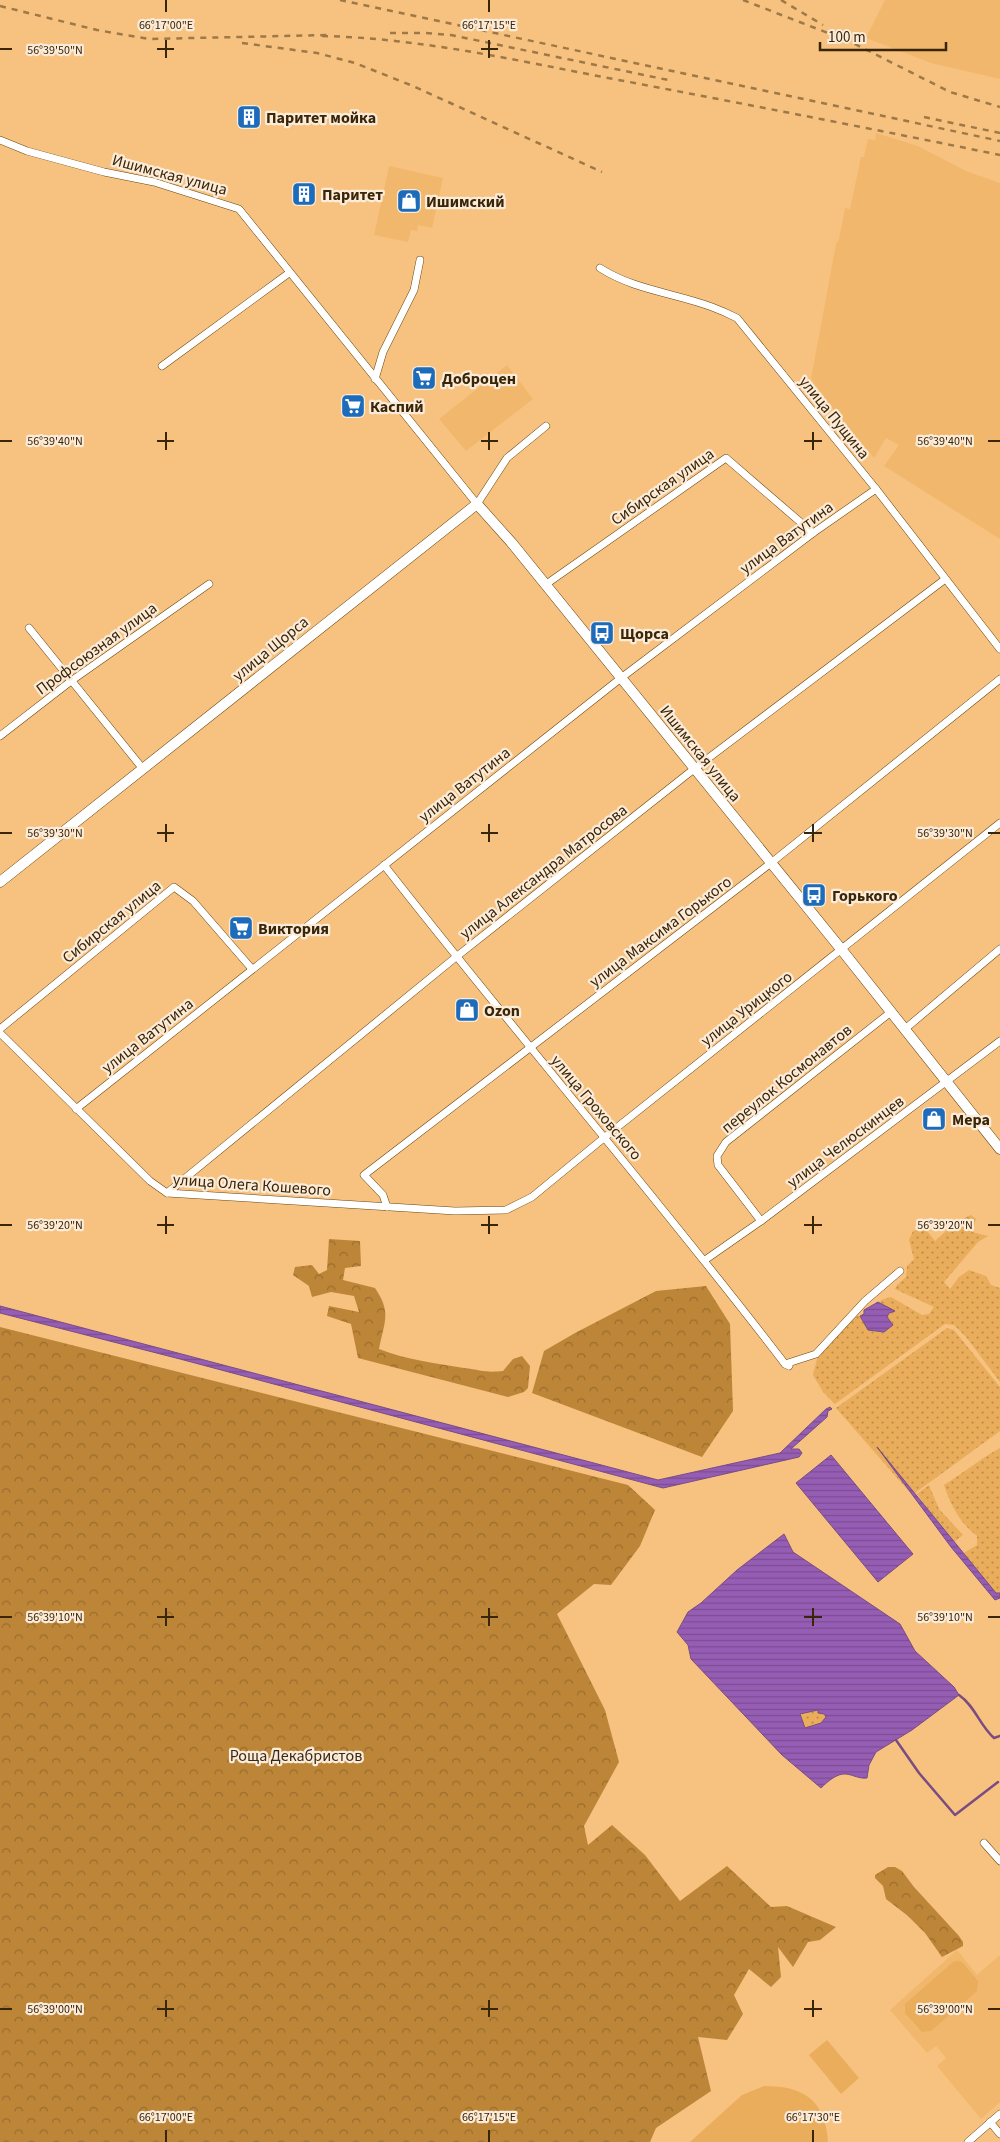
<svg xmlns="http://www.w3.org/2000/svg" width="1000" height="2142" font-family="'Source Sans 3',sans-serif">
	<style>
		.built { fill: #f1b86d }
		.grass { fill: url(#grass-dots) }
		.forest { fill: url(#forest-crowns) }
		.pitch { fill: #e9ad5c }
		.water { fill: url(#water-rules); stroke: #7a4c81; fill-rule: evenodd }
		.lines { fill: none; stroke-linecap: round; stroke-linejoin: round }
		.stream { stroke: #7a4c81; stroke-width: 2.5 }
		.street-casing { stroke: #69450e; stroke-width: 8 }
		.secondary-casing { stroke: #69450e; stroke-width: 11 }
		.street { stroke: #fff; stroke-width: 7 }
		.secondary { stroke: #fff; stroke-width: 10 }
		.rail { stroke: #9e7947; stroke-width: 2.5; stroke-dasharray: 6 6; stroke-linecap: butt }
		.ticks { fill: none; stroke: #392507; stroke-width: 2 }
		.labels { text-anchor: middle; stroke-width: 4.5; stroke-linejoin: round; paint-order: stroke }
		.poi-label { font-size: 16px; font-weight: bold; fill: #392507; stroke: #fbebd8; text-anchor: start }
		.street-label { font-size: 16px; fill: #392507; stroke: #fbebd8 }
		.park-label { font-size: 16px; fill: #382a19; stroke: #fbebd8 }
		.ticks-label { font-size: 12px; text-anchor: middle; fill: #392507; stroke: #fbebd8; stroke-width: 4.5; stroke-linejoin: round; paint-order: stroke }
	</style>
	<defs>
		<pattern id="grass-dots" width="8" height="8" patternUnits="userSpaceOnUse" patternTransform="scale(1.25)"><rect width="8" height="8" fill="#e9ad5c"/><path d="M2 2h.1M6 6h.1" fill="none" stroke="#be8d4a" stroke-width="1.8" stroke-linecap="round"/></pattern>
		<pattern id="forest-crowns" width="20" height="18" patternUnits="userSpaceOnUse" patternTransform="scale(1.25)"><rect width="20" height="18" fill="#bc8538"/><path d="M2 6a3 3 0 1 1 6 0M12 15a3 3 0 1 1 6 0" fill="none" stroke="#9a6d2d"/></pattern>
		<pattern id="water-rules" width="6" height="5" patternUnits="userSpaceOnUse" patternTransform="scale(1.25)"><rect width="6" height="5" fill="#965db5"/><path d="M0 2.5h6" fill="none" stroke="#7b4d91"/></pattern>
	</defs>
	<rect width="100%" height="100%" fill="#f7c27f"/>
	<g class="built">
		<path d="M 885,0 L 1000,0 L 1000,79 L 931,63 L 866,38 Z"/>
		<path d="M 876,133 L 918,146 L 966,171 L 1000,183 L 1000,539 L 884,466 L 899,445 L 886,438 L 874,458 L 841,420 L 811,379 L 836,244 L 839,239 L 845,208 L 850,209 L 861,157 L 864,157 L 868,139 L 875,140 Z"/>
		<path d="M 389,166 L 443,178 L 432,228 L 418,225 L 417,231 L 411,230 L 408,242 L 374,235 Z"/>
		<path d="M 507,365 L 533,399 L 466,451 L 439,419 Z"/>
		<path d="M 957,1950 L 977,1975 L 1000,1955 L 1000,2102 L 981,2119 L 937,2066 L 946,2058 L 936,2046 L 927,2053 L 890,2010 Z"/>
	</g>
	<g class="grass">
		<path d="M 971,1215 L 976,1219 L 972,1232 L 988,1236 L 978,1242 L 944,1282 L 950,1289 L 959,1277 L 969,1270 L 986,1276 L 991,1285 L 1000,1288 L 1000,1382 L 966,1337 L 954,1325 L 945,1324 L 835,1404 L 823,1392 L 813,1375 L 817,1359 L 855,1316 L 860,1316 L 869,1330 L 884,1332 L 893,1325 L 887,1317 L 889,1313 L 894,1311 L 880,1303 L 881,1300 L 891,1297 L 922,1315 L 929,1314 L 934,1307 L 895,1289 L 897,1285 L 906,1277 L 907,1266 L 914,1259 L 909,1240 L 913,1231 L 924,1227 L 935,1241 L 956,1222 Z"/>
		<path d="M 947,1328 L 954,1330 L 1000,1387 L 1000,1431 L 915,1493 L 885,1457 L 912,1495 L 836,1408 Z"/>
		<path d="M 1000,1448 L 1000,1593 L 996,1593 L 962,1554 L 977,1545 L 977,1536 C 960,1523 951,1506 944,1485 C 963,1473 980,1459 1000,1448 Z"/>
		<path d="M 929,1485 L 939,1509 L 963,1535 L 953,1543 L 917,1494 Z"/>
		<path d="M 818,1710 L 826,1717 L 821,1723 L 804,1729 L 799,1714 Z"/>
	</g>
	<g class="forest">
		<path d="M 329,1239 L 360,1241 L 361,1266 L 345,1268 L 343,1280 L 375,1288 C 392,1313 384,1322 379,1349 C 407,1360 435,1363 464,1368 C 481,1370 486,1373 503,1371 L 513,1359 L 522,1356 L 530,1366 L 528,1388 L 524,1392 L 508,1397 L 358,1358 L 351,1324 L 327,1316 L 329,1306 L 359,1312 L 354,1296 L 331,1292 L 312,1297 L 309,1286 L 293,1275 L 295,1267 L 312,1265 L 319,1274 L 327,1270 Z"/>
		<path d="M 706,1286 L 730,1324 L 733,1411 L 702,1457 L 532,1393 L 544,1351 L 575,1333 L 656,1291 Z"/>
		<path d="M 0,1327 L 628,1485 L 655,1510 L 640,1546 L 611,1585 L 594,1584 L 557,1614 L 605,1710 L 619,1762 L 584,1826 L 588,1845 L 612,1825 L 645,1855 L 680,1901 L 727,1866 L 771,1907 L 787,1906 L 836,1927 L 820,1940 L 808,1942 L 793,1967 L 778,1947 L 781,1977 L 771,1987 L 749,1969 L 734,1995 L 743,2014 L 727,2040 L 698,2037 L 711,2091 L 656,2128 L 650,2142 L 0,2142 Z"/>
		<path d="M 888,1867 L 895,1867 L 902,1871 L 914,1887 L 959,1936 L 963,1942 L 963,1946 L 942,1957 L 925,1933 L 908,1916 L 886,1899 L 883,1886 L 875,1878 L 875,1875 Z"/>
	</g>
	<g class="pitch">
		<path d="M 957,1961 L 962,1962 L 978,1981 L 977,1991 L 931,2031 L 922,2032 L 905,2013 L 905,2004 L 953,1962 Z"/>
		<path d="M 827,2040 L 859,2078 L 841,2094 L 809,2055 Z"/>
		<path d="M 764,2086 C 804,2086 825,2100 828,2142 L 690,2142 L 742,2095 Z"/>
	</g>
	<g class="water">
		<path d="M 878,1302 L 895,1311 L 889,1313 L 887,1317 L 893,1325 L 884,1332 L 868,1330 L 860,1316 L 864,1314 L 864,1310 Z"/>
		<path d="M 0,1306 L 658,1480 L 780,1453 L 826,1409 L 830,1407 L 832,1409 L 828,1411 L 827,1417 L 791,1449 L 799,1449 L 802,1453 L 799,1457 L 663,1488 L 180,1359 L 0,1313 Z"/>
		<path d="M 877,1447 L 996,1593 L 1000,1593 L 1000,1598 L 995,1600 L 951,1547 Z"/>
		<path d="M 831,1455 L 913,1554 L 878,1582 L 796,1483 Z"/>
		<path d="M 784,1534 L 793,1552 L 900,1624 L 915,1651 L 954,1687 L 959,1695 L 912,1730 L 876,1752 L 869,1765 L 867,1778 C 859,1779 854,1775 846,1774 C 837,1773 827,1782 821,1788 L 782,1755 L 691,1659 L 688,1645 L 677,1632 L 688,1612 L 701,1603 L 737,1570 ZM 818,1710 L 818,1713 L 824,1714 L 826,1717 L 821,1723 L 805,1728 L 800,1714 Z"/>
	</g>
	<g class="lines">
		<g class="stream">
			<path d="M 959,1695 C 975,1706 980,1726 994,1738 L 1000,1736"/>
			<path d="M 896,1740 L 919,1773 L 955,1815 L 998,1782"/>
		</g>
		<defs>
			<g id="street">
				<path d="M 0,140 L 27,151 L 104,172 L 154,182 L 239,209 L 477,504 L 507,458 L 546,426"/>
				<path d="M 600,268 C 634,290 675,293 712,307 C 720,310 729,314 737,318 L 876,489 L 1000,649"/>
				<path d="M 162,366 L 289,273"/>
				<path d="M 375,379 L 383,352 L 414,290 L 420,260"/>
				<path d="M 545,585 L 726,458 L 813,533"/>
				<path d="M 29,628 L 143,769"/>
				<path d="M 0,736 L 71,681 L 209,584"/>
				<path d="M 384,865 C 515,1033 655,1194 785,1364 L 789,1366"/>
				<path d="M 0,1029 L 174,887 L 193,901 L 252,969"/>
				<path d="M 905,1029 L 1000,949"/>
				<path d="M 0,1033 L 150,1181 L 167,1193 L 455,1211 L 506,1210 L 532,1197 L 605,1137 L 1000,823"/>
				<path d="M 76,1109 L 621,678 L 813,533 L 876,489"/>
				<path d="M 167,1193 L 456,957 L 694,769 L 944,580"/>
				<path d="M 387,1207 L 383,1195 L 364,1175 L 771,863 L 1000,679"/>
				<path d="M 761,1221 L 718,1165 L 717,1156 L 726,1142 L 891,1012"/>
				<path d="M 705,1260 L 761,1221 L 1000,1041"/>
				<path d="M 785,1364 L 816,1354 L 865,1301 L 900,1271"/>
				<path d="M 984,1843 L 1000,1861"/>
				<path d="M 990,2122 L 1000,2134"/>
				<path d="M 968,2142 L 1000,2114"/>
			</g>
			<path id="secondary" d="M 0,882 L 477,504 L 511,542 L 841,949 L 1000,1149"/>
		</defs>
		<use href="#street" class="street-casing"/>
		<use href="#secondary" class="secondary-casing"/>
		<use href="#street" class="street"/>
		<use href="#secondary" class="secondary"/>
		<g class="rail">
			<path d="M 340,0 L 1000,141"/>
			<path d="M 743,0 L 851,42 L 950,92 L 1000,107"/>
			<path d="M 781,0 L 823,25"/>
			<path d="M 0,6 L 97,30 L 149,39 L 328,35"/>
			<path d="M 390,33 L 426,33 L 451,35 L 673,81"/>
			<path d="M 322,36 C 417,38 510,59 603,77 C 735,102 868,128 1000,155"/>
			<path d="M 242,43 L 317,53 L 355,63 L 413,86 L 602,172"/>
			<path d="M 924,117 L 1000,133"/>
		</g>
	</g>
	<path class="ticks" d="M 166,0 L 166,12M 489,0 L 489,12M 166,40 L 166,58M 489,40 L 489,58M 0,49 L 12,49M 157,49 L 174,49M 481,49 L 498,49M 166,432 L 166,450M 489,432 L 489,450M 813,432 L 813,450M 0,441 L 12,441M 157,441 L 174,441M 481,441 L 498,441M 804,441 L 822,441M 988,441 L 1000,441M 166,824 L 166,842M 489,824 L 489,842M 813,824 L 813,842M 0,833 L 12,833M 157,833 L 174,833M 481,833 L 498,833M 804,833 L 822,833M 988,833 L 1000,833M 166,1216 L 166,1234M 489,1216 L 489,1234M 813,1216 L 813,1234M 0,1225 L 12,1225M 157,1225 L 174,1225M 481,1225 L 498,1225M 804,1225 L 822,1225M 988,1225 L 1000,1225M 166,1608 L 166,1626M 489,1608 L 489,1626M 813,1608 L 813,1626M 0,1617 L 12,1617M 157,1617 L 174,1617M 481,1617 L 498,1617M 804,1617 L 822,1617M 988,1617 L 1000,1617M 166,2000 L 166,2017M 489,2000 L 489,2017M 813,2000 L 813,2017M 0,2009 L 12,2009M 157,2009 L 174,2009M 481,2009 L 498,2009M 804,2009 L 822,2009M 988,2009 L 1000,2009M 166,2130 L 166,2142M 489,2130 L 489,2142M 813,2130 L 813,2142"/>
	<defs>
		<symbol id="building-square" viewBox="-11 -11 22 22"><rect x="-9" y="-9" width="18" height="18" rx="4" fill="#1d6cbb" stroke="#fbebd8"/><path d="M-4-6H4V6H1V3H-1V6H-4ZM-2.5-4.3h1.7v1.8h-1.7ZM.8-4.3h1.7v1.8H.8ZM-2.5-1h1.7V.8h-1.7ZM.8-1h1.7V.8H.8Z" fill="#fff"/></symbol>
		<symbol id="shop-square" viewBox="-11 -11 22 22"><rect x="-9" y="-9" width="18" height="18" rx="4" fill="#1d6cbb" stroke="#fbebd8"/><path d="M-5-2.5h2.3a2.7 3.5 0 0 1 5.4 0H5L5.5 6h-11ZM-1.5-2.5h3a1.5 2.3 0 0 0-3 0Z" fill="#fff"/></symbol>
		<symbol id="supermarket-square" viewBox="-11 -11 22 22"><rect x="-9" y="-9" width="18" height="18" rx="4" fill="#1d6cbb" stroke="#fbebd8"/><path d="M-6-5.5h2.5l.6 2H6L4.5 2H-2.5L-4.4-4H-6ZM-1.5 3.2a1.3 1.3 0 1 0 .1 0ZM3 3.2a1.3 1.3 0 1 0 .1 0Z" fill="#fff"/></symbol>
		<symbol id="bus-square" viewBox="-11 -11 22 22"><rect x="-9" y="-9" width="18" height="18" rx="4" fill="#1d6cbb" stroke="#fbebd8"/><path d="M-5-6H5V4H4V6H2V4H-2V6H-4V4H-5ZM-3.5-4V0h7V-4ZM-3.5 1.2v1.5H-2V1.2ZM2 1.2v1.5H3.5V1.2Z" fill="#fff"/></symbol>
	</defs>
	<g fill-rule="evenodd">
		<use href="#building-square" x="235" y="103" width="28" height="28"/>
		<use href="#building-square" x="290" y="180" width="28" height="28"/>
		<use href="#shop-square" x="395" y="187" width="28" height="28"/>
		<use href="#supermarket-square" x="410" y="364" width="28" height="28"/>
		<use href="#supermarket-square" x="339" y="392" width="28" height="28"/>
		<use href="#bus-square" x="588" y="619" width="28" height="28"/>
		<use href="#bus-square" x="800" y="881" width="28" height="28"/>
		<use href="#supermarket-square" x="227" y="914" width="28" height="28"/>
		<use href="#shop-square" x="453" y="996" width="28" height="28"/>
		<use href="#shop-square" x="920" y="1105" width="28" height="28"/>
	</g>
	<g class="labels">
		<g class="poi-label">
			<text x="266" y="123">Паритет мойка</text>
			<text x="322" y="200">Паритет</text>
			<text x="426" y="207">Ишимский</text>
			<text x="442" y="384">Доброцен</text>
			<text x="370" y="412">Каспий</text>
			<text x="620" y="639">Щорса</text>
			<text x="832" y="901">Горького</text>
			<text x="258" y="934">Виктория</text>
			<text x="484" y="1016">Ozon</text>
			<text x="952" y="1125">Мера</text>
		</g>
		<g class="street-label">
			<text transform="translate(170 174) rotate(15)" y="6">Ишимская улица</text>
			<text transform="translate(835 417) rotate(51)" y="6">улица Пущина</text>
			<text transform="translate(662 486) rotate(-35)" y="6">Сибирская улица</text>
			<text transform="translate(786 537) rotate(-36)" y="6">улица Ватутина</text>
			<text transform="translate(96 648) rotate(-36)" y="6">Профсоюзная улица</text>
			<text transform="translate(270 648) rotate(-39)" y="6">улица Щорса</text>
			<text transform="translate(701 753) rotate(51)" y="6">Ишимская улица</text>
			<text transform="translate(464 784) rotate(-38)" y="6">улица Ватутина</text>
			<text transform="translate(543 871) rotate(-38)" y="6">улица Александра Матросова</text>
			<text transform="translate(111 921) rotate(-39)" y="6">Сибирская улица</text>
			<text transform="translate(660 931) rotate(-37)" y="6">улица Максима Горького</text>
			<text transform="translate(746 1008) rotate(-38)" y="6">улица Урицкого</text>
			<text transform="translate(147 1035) rotate(-38)" y="6">улица Ватутина</text>
			<text transform="translate(786 1078) rotate(-39)" y="6">переулок Космонавтов</text>
			<text transform="translate(597 1107) rotate(50)" y="6">улица Гроховского</text>
			<text transform="translate(845 1141) rotate(-37)" y="6">улица Челюскинцев</text>
			<text transform="translate(252 1184) rotate(4)" y="6">улица Олега Кошевого</text>
		</g>
		<g class="park-label">
			<text x="296" y="1761">Роща Декабристов</text>
		</g>
	</g>
	<g class="ticks-label">
		<text x="166" y="29">66°17'00"E</text>
		<text x="489" y="29">66°17'15"E</text>
		<text x="55" y="54">56°39'50"N</text>
		<text x="55" y="445">56°39'40"N</text>
		<text x="945" y="445">56°39'40"N</text>
		<text x="55" y="837">56°39'30"N</text>
		<text x="945" y="837">56°39'30"N</text>
		<text x="55" y="1229">56°39'20"N</text>
		<text x="945" y="1229">56°39'20"N</text>
		<text x="55" y="1621">56°39'10"N</text>
		<text x="945" y="1621">56°39'10"N</text>
		<text x="55" y="2013">56°39'00"N</text>
		<text x="945" y="2013">56°39'00"N</text>
		<text x="166" y="2121">66°17'00"E</text>
		<text x="489" y="2121">66°17'15"E</text>
		<text x="813" y="2121">66°17'30"E</text>
	</g>
	<path d="M820 42v8h126v-8" fill="none" stroke="#392507" stroke-width="2.5"/>
	<text x="828" y="42" font-size="15" fill="#392507" stroke="#fbebd8" stroke-width="4" paint-order="stroke">100 m</text>
</svg>
